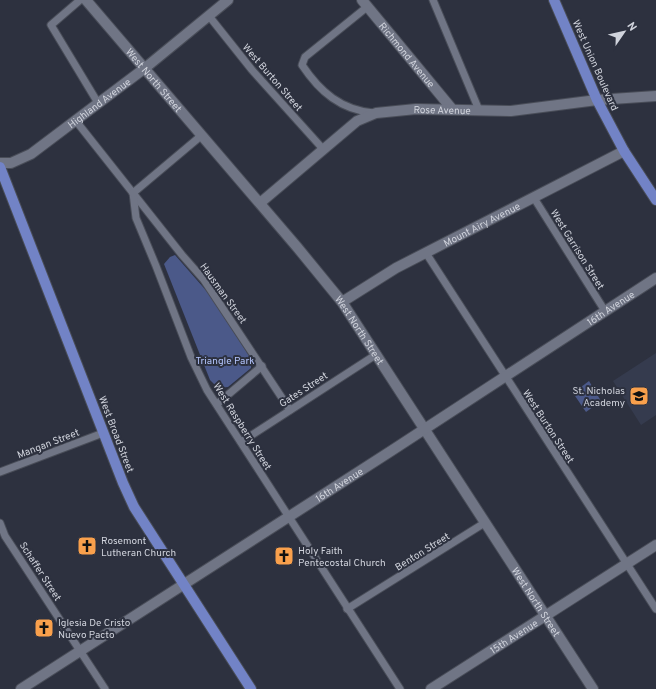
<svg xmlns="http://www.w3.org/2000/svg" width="656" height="689" font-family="Overpass,sans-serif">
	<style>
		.built { fill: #353b4e }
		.green { fill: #4b5989 }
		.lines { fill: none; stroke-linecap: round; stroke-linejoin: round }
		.lane-casing { stroke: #494d58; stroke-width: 9 }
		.street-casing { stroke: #494d58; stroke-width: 12 }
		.primary-casing { stroke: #494d58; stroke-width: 12 }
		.lane { stroke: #707585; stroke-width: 7 }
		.street { stroke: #707585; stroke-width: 10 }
		.primary { stroke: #7283c6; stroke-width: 10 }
		.labels { text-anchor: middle; stroke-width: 4; stroke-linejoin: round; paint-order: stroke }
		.street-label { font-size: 10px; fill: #d0d3dc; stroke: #2d313f }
		.park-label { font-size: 10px; fill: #b4c5fd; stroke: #2d313f }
		.poi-label { font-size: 10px; fill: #d0d3dc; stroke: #2d313f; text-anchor: start }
	</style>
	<rect width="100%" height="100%" fill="#2d313f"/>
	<path class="built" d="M 656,353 L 656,415 L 641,425 L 613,381 Z"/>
	<g class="green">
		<path d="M 175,255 L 210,295 L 251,359 L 251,368 L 228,387 L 218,388 L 210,380 L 164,264 L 170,257 Z"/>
		<path d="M 589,381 L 601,401 L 586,412 L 573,393 Z"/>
	</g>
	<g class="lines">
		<defs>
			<g id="lane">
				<path d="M 80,0 L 51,25 L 98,103"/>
				<path d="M 433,0 L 479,110"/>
				<path d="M 367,7 L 305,57 L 302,65 C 320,92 341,110 374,113"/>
				<path d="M 209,16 L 252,70 L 323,149"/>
				<path d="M 76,121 L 182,255 L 204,280 L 290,410"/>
				<path d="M 133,193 L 136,218 L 156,266 L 191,357 L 207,390 L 400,689"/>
				<path d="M 133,193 L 202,135"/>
				<path d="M 534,198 L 605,311"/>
				<path d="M 426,253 L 656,609"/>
				<path d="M 217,404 L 262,366"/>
				<path d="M 241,442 L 377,354"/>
				<path d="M 0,472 L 103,433"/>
				<path d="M 0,523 L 5,536 L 105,689"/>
				<path d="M 347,609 L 486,522"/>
			</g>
			<g id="street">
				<path id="s1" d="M 86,0 L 297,247 L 342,302 L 593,689"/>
				<path id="s2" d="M 362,0 L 452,109"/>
				<path id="s3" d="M 0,163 L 11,163 L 31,154 L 145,68 L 228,0"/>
				<path id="s4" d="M 260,203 L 357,121 L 376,113 L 416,109 L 511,111 L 597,100 L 656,96"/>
				<path id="s5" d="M 342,302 L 396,268 L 624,151"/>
				<path id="s6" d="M 21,689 L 391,451 L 656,278"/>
				<path id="s7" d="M 431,689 L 656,545"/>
			</g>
			<g id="primary">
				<path d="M 554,0 L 597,100 L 624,151 L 656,200"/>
				<path d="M 0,167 L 123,483 L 134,507 L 251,689"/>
			</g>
		</defs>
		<use href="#lane" class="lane-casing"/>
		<use href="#street" class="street-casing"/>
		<use href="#primary" class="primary-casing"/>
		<use href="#lane" class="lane"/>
		<use href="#street" class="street"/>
		<use href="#primary" class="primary"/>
	</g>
	<defs>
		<symbol id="school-square" viewBox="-11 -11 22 22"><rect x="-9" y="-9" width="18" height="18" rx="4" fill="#f9a04c" stroke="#2d313f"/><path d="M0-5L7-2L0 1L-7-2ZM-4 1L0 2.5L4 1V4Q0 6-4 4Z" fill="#111"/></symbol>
		<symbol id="church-square" viewBox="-11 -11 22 22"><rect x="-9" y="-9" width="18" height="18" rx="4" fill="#f9a04c" stroke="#2d313f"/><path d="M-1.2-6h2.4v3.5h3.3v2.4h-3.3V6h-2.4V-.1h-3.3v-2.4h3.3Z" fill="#111"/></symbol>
	</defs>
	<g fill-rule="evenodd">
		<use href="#school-square" x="628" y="385" width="22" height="22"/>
		<use href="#church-square" x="76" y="535" width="22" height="22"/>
		<use href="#church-square" x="273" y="545" width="22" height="22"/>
		<use href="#church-square" x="33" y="617" width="22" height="22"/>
	</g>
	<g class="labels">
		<g class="street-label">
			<text dy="4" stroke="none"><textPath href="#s2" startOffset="71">Richmond Avenue</textPath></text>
			<text transform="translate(596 65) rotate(66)" y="4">West Union Boulevard</text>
			<text transform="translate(273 77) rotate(49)" y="4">West Burton Street</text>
			<text dy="4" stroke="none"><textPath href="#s1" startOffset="105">West North Street</textPath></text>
			<text dy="4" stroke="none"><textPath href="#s3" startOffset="118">Highland Avenue</textPath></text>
			<text dy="4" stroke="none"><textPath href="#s4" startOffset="214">Rose Avenue</textPath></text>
			<text dy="4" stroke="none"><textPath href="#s5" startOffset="160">Mount Airy Avenue</textPath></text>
			<text transform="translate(578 249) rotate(58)" y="4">West Garrison Street</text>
			<text transform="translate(224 293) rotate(54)" y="4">Hausman Street</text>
			<text dy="4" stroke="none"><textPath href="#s6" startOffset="702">16th Avenue</textPath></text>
			<text dy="4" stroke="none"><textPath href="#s1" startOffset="429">West North Street</textPath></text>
			<text transform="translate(303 389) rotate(-33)" y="4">Gates Street</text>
			<text transform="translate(243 426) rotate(58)" y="4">West Raspberry Street</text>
			<text transform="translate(549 426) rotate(57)" y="4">West Burton Street</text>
			<text transform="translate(117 434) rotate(69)" y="4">West Broad Street</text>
			<text transform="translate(48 443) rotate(-21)" y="4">Mangan Street</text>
			<text dy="4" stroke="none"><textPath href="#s6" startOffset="378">16th Avenue</textPath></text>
			<text transform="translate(422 551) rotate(-32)" y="4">Benton Street</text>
			<text transform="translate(41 571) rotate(57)" y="4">Schaffer Street</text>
			<text dy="4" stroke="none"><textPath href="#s1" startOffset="753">West North Street</textPath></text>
			<text dy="4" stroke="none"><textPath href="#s7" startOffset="98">15th Avenue</textPath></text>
		</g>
		<g class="park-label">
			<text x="225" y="364">Triangle Park</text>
		</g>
		<g class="poi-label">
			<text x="625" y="394" text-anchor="end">St. Nicholas<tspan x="625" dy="12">Academy</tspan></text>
			<text x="101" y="544">Rosemont<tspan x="101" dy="12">Lutheran Church</tspan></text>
			<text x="298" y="554">Holy Faith<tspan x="298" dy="12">Pentecostal Church</tspan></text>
			<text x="58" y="626">Iglesia De Cristo<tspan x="58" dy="12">Nuevo Pacto</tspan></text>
		</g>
	</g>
	<g transform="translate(624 32) rotate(56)" stroke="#2d313f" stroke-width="3" paint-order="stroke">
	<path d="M0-3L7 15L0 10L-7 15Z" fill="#d0d3dc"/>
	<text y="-6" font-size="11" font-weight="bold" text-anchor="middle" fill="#d0d3dc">N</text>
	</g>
</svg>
